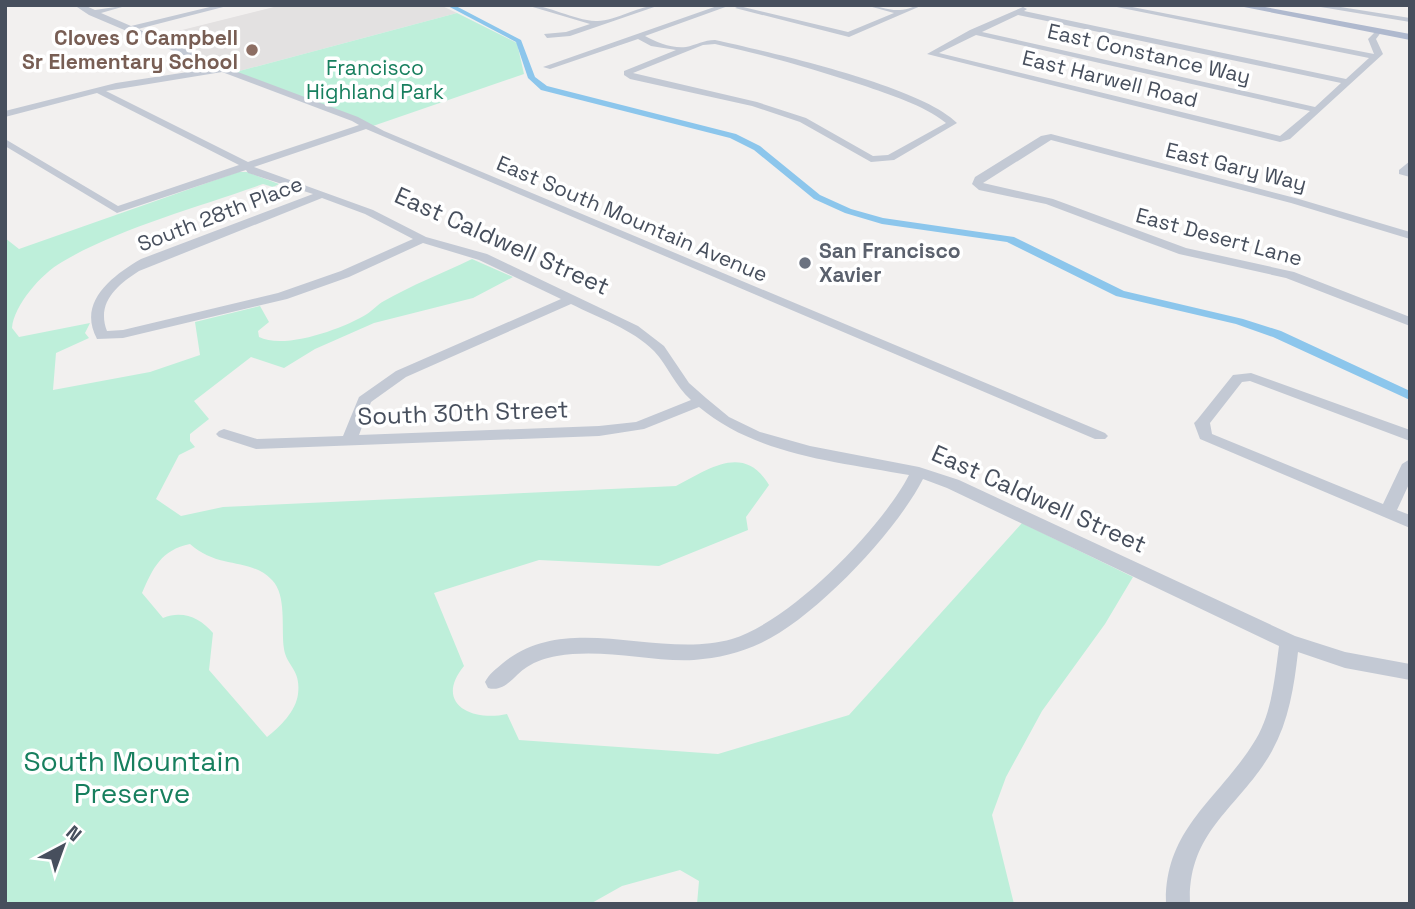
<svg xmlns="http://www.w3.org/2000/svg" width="1415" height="909" font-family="'Space Grotesk',sans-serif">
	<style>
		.education { fill: #e3e1e1 }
		.green { fill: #beefda; fill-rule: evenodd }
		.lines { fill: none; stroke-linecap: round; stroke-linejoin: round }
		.canal { fill: #8cc6ec; fill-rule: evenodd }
		.minor { fill: #c3c9d4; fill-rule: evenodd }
		.major { fill: #afb9ce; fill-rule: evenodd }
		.education-dot { fill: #8d6e63; stroke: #fff; stroke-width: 2.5 }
		.worship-dot { fill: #6b7280; stroke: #fff; stroke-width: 2.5 }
		.labels { text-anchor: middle; stroke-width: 7; stroke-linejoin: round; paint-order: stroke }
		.far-education-label { font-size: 21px; font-weight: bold; fill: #785e54; stroke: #fff; text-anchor: end }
		.far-street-label { font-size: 21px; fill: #474f5d; stroke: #fff }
		.far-park-label { font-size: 21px; fill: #177f5e; stroke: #fff }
		.far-worship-label { font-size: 21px; font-weight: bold; fill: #5b616d; stroke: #fff; text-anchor: start }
		.street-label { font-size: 24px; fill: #474f5d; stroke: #fff }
		.near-park-label { font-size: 28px; fill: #177f5e; stroke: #fff }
	</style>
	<rect width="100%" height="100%" fill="#f2f0ef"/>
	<path class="education" d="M 282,5 L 440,5 L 457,13 L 232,73 L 150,38 Z"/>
	<g class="green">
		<path d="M 457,13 L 517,43 L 524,74 L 370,127 L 232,73 Z"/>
		<path d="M 238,172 L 247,172 L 279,184 L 273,187 L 263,184 C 200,207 119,228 62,262 C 41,274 14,305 12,328 L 19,337 L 90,323 L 85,333 L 89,338 L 56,353 L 53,390 L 150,372 L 200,355 L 195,322 L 260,306 L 269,322 L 258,331 L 259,337 C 284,350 343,329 367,314 C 373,310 378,304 384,301 C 412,285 443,273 472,259 L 513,277 L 473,298 L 374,323 L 315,349 L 284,368 L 251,357 L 194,401 L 209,419 L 190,434 L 190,441 L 195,447 L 179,455 L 156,499 L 181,516 L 223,507 L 676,486 C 709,469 744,443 769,485 L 746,517 L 748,530 L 659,566 L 539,560 L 434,593 L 464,666 C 433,704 473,722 507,714 L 519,740 L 718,754 L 849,715 L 1022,523 L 1133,577 L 1105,624 L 1042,711 L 1006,777 L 992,815 L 1014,904 L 697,904 L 699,881 L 680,870 L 622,886 L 590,904 L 5,904 L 5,238 L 19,249 ZM 190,544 C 219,570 250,557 272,580 C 287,595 281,629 284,649 C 287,667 301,669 298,694 C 296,711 280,727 267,737 L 209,670 L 213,633 C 200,618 183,610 163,618 L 142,593 C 153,568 161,550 190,544 Z"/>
	</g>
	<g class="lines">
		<path class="canal" d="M 446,5 L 454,5 L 521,40 L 535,77 L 547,86 L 736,134 L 760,146 L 820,195 L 851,209 L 883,218 L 1014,237 L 1124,291 L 1243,319 L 1281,331 L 1410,391 L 1410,400 L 1273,337 L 1236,324 L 1116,296 L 1007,242 L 882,224 L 845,213 L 814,199 L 754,150 L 730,138 L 541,90 L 528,78 L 516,42 Z"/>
		<g class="minor">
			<path d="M 74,5 L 84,5 L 95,10 L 129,5 L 101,13 L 131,26 L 218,5 L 231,5 L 138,29 L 235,71 L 358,117 L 384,131 L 1105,433 L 1108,436 L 1105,439 L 1095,439 L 366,129 L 254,167 L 373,210 L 426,237 L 487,254 L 638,326 L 664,346 L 689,383 L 706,398 L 729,417 L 760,432 L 810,446 L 919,467 L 959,480 L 1295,636 L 1345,652 L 1410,664 L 1410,680 L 1345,668 L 1298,652 C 1294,687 1289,720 1272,751 C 1240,808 1187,830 1190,904 L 1166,904 C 1164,827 1221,798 1256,739 C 1272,712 1275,676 1279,646 L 947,488 L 923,479 C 896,532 815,618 761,643 C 740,653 718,658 694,660 C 649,662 603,648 557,656 C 546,658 536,661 527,667 C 514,675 505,693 488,688 L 485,682 C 489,674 496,669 503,663 C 567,610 659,660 732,639 C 791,621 881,529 909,475 C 838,462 756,455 699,407 L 644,429 L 599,436 L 256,449 L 219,437 L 216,434 L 219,431 L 224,429 L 257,439 L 343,436 L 359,397 L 396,371 L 561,299 L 479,260 L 423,243 L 349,277 L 287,299 L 123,338 L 97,339 C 77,302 112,276 141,259 L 313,194 L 248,173 L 246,170 L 117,213 L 5,146 L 5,139 L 118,206 L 239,165 L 97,93 L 5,117 L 5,111 L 116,83 L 214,68 L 89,15 ZM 222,72 L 352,121 L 359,125 L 248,162 L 106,91 ZM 322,198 L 365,214 L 413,239 L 341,271 L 278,293 L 123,330 L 107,331 C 96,303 117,285 139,271 ZM 571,304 C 599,318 632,329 654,351 C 668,366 675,386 691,400 L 636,422 L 599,426 L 359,435 L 371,402 L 406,377 Z"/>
			<path d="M 526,5 C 550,5 572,20 596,21 C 614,22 639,5 660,5 L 570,36 L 547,38 L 544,34 L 566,32 L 590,24 Z"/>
			<path d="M 720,5 L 731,5 L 645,36 C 656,42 673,49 686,47 C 696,45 704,40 715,40 C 769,52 921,86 957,123 L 894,160 L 871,162 L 800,122 L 752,106 L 630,79 L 624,75 L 624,71 L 676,50 L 651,46 L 638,39 L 550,69 L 543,67 ZM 715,44 C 765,55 813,69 862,85 C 890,95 922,104 946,123 L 888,155 L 873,156 L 806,118 L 757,102 L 633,73 L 703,45 Z"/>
			<path d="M 865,5 C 876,5 889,11 900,10 C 908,10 915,5 923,5 L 849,37 L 735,8 L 739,6 L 848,32 L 894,13 Z"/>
			<path d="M 1107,5 L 1122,5 L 1374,54 L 1368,39 L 1378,29 L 1382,31 L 1376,39 L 1383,54 L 1290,139 L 1280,142 L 927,54 L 970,30 L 1023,7 L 1027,9 L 1024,11 L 1346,79 L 1369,58 ZM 1018,15 L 1341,83 L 1315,107 L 982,32 ZM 976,35 L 1310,111 L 1280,136 L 939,53 Z"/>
			<path d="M 1309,5 L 1328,5 L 1410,18 L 1410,22 Z"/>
			<path d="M 1051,134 L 1299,199 L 1410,232 L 1410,239 L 1291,203 L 1051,140 L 983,183 L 1053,199 L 1186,248 L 1294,272 L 1410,317 L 1410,326 L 1286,278 L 1179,254 L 1046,204 L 979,190 L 972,184 L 975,177 L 1041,136 Z"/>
			<path d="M 1410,161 L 1410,177 L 1399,174 L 1399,170 Z"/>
			<path d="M 1251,373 L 1410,430 L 1410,441 L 1250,381 L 1242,382 L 1210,423 L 1212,434 L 1383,504 L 1402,464 L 1410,459 L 1410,482 L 1397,510 L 1410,515 L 1410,528 L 1200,439 L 1194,423 L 1197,420 L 1233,375 Z"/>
		</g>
		<path class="major" d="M 1234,5 L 1254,5 L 1410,34 L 1410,40 Z"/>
	</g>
	<circle class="education-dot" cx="252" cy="50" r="7"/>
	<circle class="worship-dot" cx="805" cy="263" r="7"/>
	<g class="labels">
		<g class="far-education-label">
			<text x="238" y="45">Cloves C Campbell<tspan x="238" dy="24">Sr Elementary School</tspan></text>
		</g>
		<g class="far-street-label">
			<text transform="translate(1149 54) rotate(13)" y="7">East Constance Way</text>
			<text transform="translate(1110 79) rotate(14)" y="7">East Harwell Road</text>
			<text transform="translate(1236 167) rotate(14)" y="7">East Gary Way</text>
			<text transform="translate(220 214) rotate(-21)" y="7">South 28th Place</text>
			<text transform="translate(632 219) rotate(23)" y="7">East South Mountain Avenue</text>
			<text transform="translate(1219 237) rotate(15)" y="7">East Desert Lane</text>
		</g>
		<g class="far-park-label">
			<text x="375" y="75">Francisco<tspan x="375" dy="24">Highland Park</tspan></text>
		</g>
		<g class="far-worship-label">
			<text x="819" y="258">San Francisco<tspan x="819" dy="24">Xavier</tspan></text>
		</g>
		<g class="street-label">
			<text transform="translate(502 241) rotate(24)" y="8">East Caldwell Street</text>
			<text transform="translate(463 413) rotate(-2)" y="8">South 30th Street</text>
			<text transform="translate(1039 499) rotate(24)" y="8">East Caldwell Street</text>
		</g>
		<g class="near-park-label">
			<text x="132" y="771">South Mountain<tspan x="132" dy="32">Preserve</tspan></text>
		</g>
	</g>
	<rect width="1415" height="909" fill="none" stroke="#474f5d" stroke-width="14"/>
	<g transform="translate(63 846) rotate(41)" stroke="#ffffff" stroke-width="5" paint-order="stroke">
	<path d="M0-5L12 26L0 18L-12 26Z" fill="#474f5d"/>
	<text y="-10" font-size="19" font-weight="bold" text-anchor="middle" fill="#474f5d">N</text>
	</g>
</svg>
